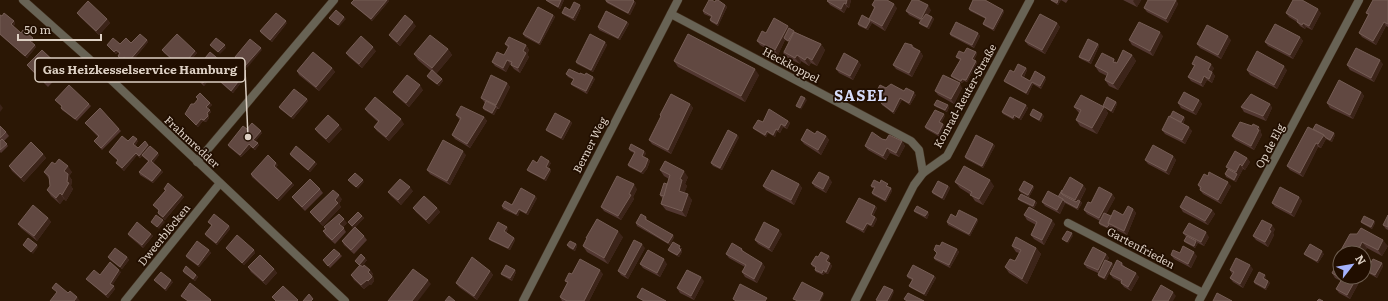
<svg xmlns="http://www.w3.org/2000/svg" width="1388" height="301" font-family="Literata,serif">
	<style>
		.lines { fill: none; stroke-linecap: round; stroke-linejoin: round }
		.minor-casing { stroke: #443120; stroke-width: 9 }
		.tertiary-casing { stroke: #443120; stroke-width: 9 }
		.minor { stroke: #686355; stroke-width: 8 }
		.tertiary { stroke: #686355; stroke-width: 8 }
		.wall { fill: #523731 }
		.shaded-wall { fill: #3c2419 }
		.building { fill: #614841; stroke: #755d55 }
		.labels { text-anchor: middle; stroke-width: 3.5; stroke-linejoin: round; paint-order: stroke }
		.street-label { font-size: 11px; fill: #ddd0c4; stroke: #210e00 }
		.district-label { font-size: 15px; font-weight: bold; letter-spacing: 1px; fill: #d6dcf9; stroke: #210e00 }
		.leader { fill: none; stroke: #ddd0c4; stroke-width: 1.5 }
		.callout-dot { fill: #ddd0c4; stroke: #210e00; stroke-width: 1.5 }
		.callout { fill: #210e00; stroke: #ddd0c4; stroke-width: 1.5 }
		.callout-label { font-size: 12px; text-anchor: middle; font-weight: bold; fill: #ddd0c4 }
	</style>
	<rect width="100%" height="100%" fill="#2b1705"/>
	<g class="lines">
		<defs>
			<g id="minor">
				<path d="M 671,14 L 911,141 L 919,150 L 923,173"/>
				<path d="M 197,162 L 334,0"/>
				<path d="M 1068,223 L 1203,293"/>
				<path d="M 125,301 L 220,183"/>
				<path d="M 855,301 L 914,185 L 923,173 L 947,156 L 1030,0"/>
				<path d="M 1199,301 L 1359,0"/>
			</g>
			<g id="tertiary">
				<path d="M 23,0 L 87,57 L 345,301"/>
				<path d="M 523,301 L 678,0"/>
			</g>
		</defs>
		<use href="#minor" class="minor-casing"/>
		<use href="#tertiary" class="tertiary-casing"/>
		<use href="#minor" class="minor"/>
		<use href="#tertiary" class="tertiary"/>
	</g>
	<g class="wall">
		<path d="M 546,0 L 564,0 L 560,9 L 548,2 Z"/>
		<path d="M 828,0 L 851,0 L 849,8 L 847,7 L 844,13 L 830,5 L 827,1 Z"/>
		<path d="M 1050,0 L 1068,0 L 1066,3 L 1061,0 L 1058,5 Z"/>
		<path d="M 1123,0 L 1141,0 L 1137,7 Z"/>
		<path d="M 1176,0 L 1178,4 L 1168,23 L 1147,12 L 1144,8 Z"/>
		<path d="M 1388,0 L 1388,27 L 1386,26 L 1376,45 L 1362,37 L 1359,33 L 1368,15 L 1366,13 Z"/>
		<path d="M 389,1 L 372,21 L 353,5 L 351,3 Z"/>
		<path d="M 606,1 L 634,1 L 636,3 L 630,15 L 607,3 Z"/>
		<path d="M 715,2 L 725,5 L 727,7 L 718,26 L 711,22 L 710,20 L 711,17 L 704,14 L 703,11 Z"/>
		<path d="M 872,5 L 897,8 L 885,31 L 872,23 L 868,30 L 859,26 L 858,24 L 869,19 L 874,8 Z"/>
		<path d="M 581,8 L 575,21 L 564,15 L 562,13 L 570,10 Z"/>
		<path d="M 969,9 L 1003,10 L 1004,12 L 994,31 L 985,26 L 983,24 L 986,19 L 970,11 Z"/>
		<path d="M 931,10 L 928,15 L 932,17 L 934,19 L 929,29 L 921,25 L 919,23 L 921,21 L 909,15 L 906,11 Z"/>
		<path d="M 77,13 L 107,19 L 110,23 L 99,35 L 80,17 Z"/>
		<path d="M 1286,13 L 1321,13 L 1312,30 L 1306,27 L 1305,29 L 1300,26 L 1297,22 L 1289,17 Z"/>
		<path d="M 0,15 L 14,21 L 15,24 L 13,26 L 21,33 L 34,40 L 32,42 L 36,47 L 27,58 L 0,35 Z"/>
		<path d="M 553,15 L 555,17 L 540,45 L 525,37 L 523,34 Z"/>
		<path d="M 627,22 L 629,24 L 620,40 L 599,30 L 598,27 Z"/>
		<path d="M 287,23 L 272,42 L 261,33 L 260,31 Z"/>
		<path d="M 1057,23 L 1060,27 L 1045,54 L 1028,45 L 1025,41 Z"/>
		<path d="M 416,26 L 400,46 L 392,39 L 389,35 Z"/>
		<path d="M 789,28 L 794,31 L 795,32 L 821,44 L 825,50 L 817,66 L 811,63 L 809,66 L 801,61 L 800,64 L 788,58 L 783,53 L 789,42 L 785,40 L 778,55 L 760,45 L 757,41 L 766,33 Z"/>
		<path d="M 978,33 L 980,36 L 974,48 L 951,36 L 950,34 Z"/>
		<path d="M 1163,36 L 1153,56 L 1132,45 L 1129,40 Z"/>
		<path d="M 1300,37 L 1303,41 L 1293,59 L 1268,46 L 1265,42 Z"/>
		<path d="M 147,40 L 148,42 L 130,64 L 126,60 L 124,62 L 118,56 L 119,54 L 118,52 L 116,54 L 107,45 L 131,43 Z"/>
		<path d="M 1231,40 L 1221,59 L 1200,48 L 1197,44 Z"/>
		<path d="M 605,42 L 607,45 L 593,72 L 577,64 L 576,62 Z"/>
		<path d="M 505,44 L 526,45 L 529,50 L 527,54 L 529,57 L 520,73 L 514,69 L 510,64 L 506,72 L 495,66 L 492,62 L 504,55 L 508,48 Z"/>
		<path d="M 1098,44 L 1099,46 L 1091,64 L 1081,59 L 1079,57 Z"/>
		<path d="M 912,45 L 915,48 L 920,51 L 923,56 L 912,77 L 896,69 L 893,65 Z"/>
		<path d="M 448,49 L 452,55 L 436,74 L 442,79 L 443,81 L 439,86 L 428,78 L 427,76 L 431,71 L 418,60 L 414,54 Z"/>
		<path d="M 162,50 L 195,51 L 197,53 L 183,69 L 164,53 Z"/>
		<path d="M 376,51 L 362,68 L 349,57 L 346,53 Z"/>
		<path d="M 210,52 L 237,75 L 234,78 L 240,84 L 233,93 L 221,83 L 220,81 L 220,77 L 215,72 L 204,86 L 193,76 L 192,74 Z"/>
		<path d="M 976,52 L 977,54 L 974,60 L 977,63 L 967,82 L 964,81 L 962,83 L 953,78 L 951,76 L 960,60 L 958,59 L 956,57 L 964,53 Z"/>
		<path d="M 1132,55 L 1136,61 L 1118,90 L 1109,86 L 1105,80 L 1107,76 L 1099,72 L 1095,66 L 1114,59 L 1117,63 Z"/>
		<path d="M 674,61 L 759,75 L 745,102 L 678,67 Z"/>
		<path d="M 858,61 L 861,65 L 853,80 L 839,73 L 836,69 Z"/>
		<path d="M 1192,64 L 1214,68 L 1212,72 L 1215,76 L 1212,83 L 1207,80 L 1203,87 L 1191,81 L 1188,77 L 1194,66 Z"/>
		<path d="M 1383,64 L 1374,82 L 1350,70 L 1347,65 Z"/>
		<path d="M 27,65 L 60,67 L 63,71 L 48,87 L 30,69 Z"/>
		<path d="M 332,68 L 335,72 L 319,91 L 299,75 L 297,71 Z"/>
		<path d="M 1026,68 L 1027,70 L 1024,77 L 1030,81 L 1046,79 L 1041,89 L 1033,84 L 1028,95 L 1006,83 L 1004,81 L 1014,72 Z"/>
		<path d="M 1247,70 L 1287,70 L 1277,89 L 1250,75 Z"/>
		<path d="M 566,74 L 580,74 L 585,75 L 595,79 L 587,94 L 573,86 L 571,84 L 574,80 L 568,77 Z"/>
		<path d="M 507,83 L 510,87 L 499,109 L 497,109 L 494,115 L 484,110 L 483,108 L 485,103 L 481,98 Z"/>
		<path d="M 886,88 L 904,91 L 916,95 L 910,105 L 902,100 L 894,114 L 882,105 L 881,103 L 883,99 L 877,96 L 875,94 Z"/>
		<path d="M 962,88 L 954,104 L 938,95 L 935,91 Z"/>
		<path d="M 423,90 L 409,107 L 396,96 L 393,92 Z"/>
		<path d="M 1361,92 L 1364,96 L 1353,119 L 1330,108 L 1327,103 Z"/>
		<path d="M 196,97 L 210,103 L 212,105 L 208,108 L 211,112 L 208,115 L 209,118 L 206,122 L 203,121 L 198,127 L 185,114 L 198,100 Z"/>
		<path d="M 307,99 L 308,101 L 293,119 L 280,109 L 279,107 Z"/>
		<path d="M 55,100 L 89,104 L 91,106 L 77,121 L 62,110 L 61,108 L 62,107 Z"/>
		<path d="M 1199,100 L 1202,104 L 1196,115 L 1181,108 L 1178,103 Z"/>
		<path d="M 1116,102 L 1117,104 L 1113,113 L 1105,108 L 1108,113 L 1097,134 L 1080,126 L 1076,120 L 1079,113 L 1074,107 L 1103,106 Z"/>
		<path d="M 690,104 L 693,108 L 671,154 L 652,144 L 649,140 L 661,117 L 660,115 Z"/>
		<path d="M 1270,104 L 1272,108 L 1266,121 L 1244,112 L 1241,107 Z"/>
		<path d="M 934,105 L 949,107 L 947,112 L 936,107 Z"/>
		<path d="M 1026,105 L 1028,108 L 1021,120 L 1016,117 L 1014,120 L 1003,114 L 1002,112 Z"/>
		<path d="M 365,109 L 404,124 L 389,141 L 377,131 L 374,127 L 378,122 L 368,113 Z"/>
		<path d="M 456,115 L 484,117 L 487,121 L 470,148 L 455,139 L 452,135 L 460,120 L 459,119 Z"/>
		<path d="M 1030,115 L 1044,116 L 1041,122 L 1032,117 Z"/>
		<path d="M 945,116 L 941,123 L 945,126 L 940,137 L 926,129 L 925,127 Z"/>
		<path d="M 1184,117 L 1185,119 L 1183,124 L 1192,131 L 1185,144 L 1165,134 L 1162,130 Z"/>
		<path d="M 570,121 L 572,123 L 563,140 L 548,132 L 546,130 Z"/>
		<path d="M 788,121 L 790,123 L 787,129 L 783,127 L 780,133 L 777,131 L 775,137 L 768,133 L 766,137 L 755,130 L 753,128 L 763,122 Z"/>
		<path d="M 85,123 L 119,129 L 121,131 L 102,150 L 94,141 L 98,137 Z"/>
		<path d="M 0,126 L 6,132 L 9,136 L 4,141 L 8,146 L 1,153 L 0,152 Z"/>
		<path d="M 1252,126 L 1259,127 L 1261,131 L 1261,133 L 1262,135 L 1254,150 L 1235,140 L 1232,136 Z"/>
		<path d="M 247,129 L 262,133 L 255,141 L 259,145 L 255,150 L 251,147 L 241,157 L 229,147 L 228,145 Z"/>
		<path d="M 315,129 L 342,129 L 329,143 L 318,133 Z"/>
		<path d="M 1313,129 L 1335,135 L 1332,142 L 1326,139 L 1321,148 L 1318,147 L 1303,177 L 1290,170 L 1287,166 Z"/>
		<path d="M 815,134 L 826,136 L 829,140 L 821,155 L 804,144 L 801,140 Z"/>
		<path d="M 739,137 L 722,170 L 713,166 L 711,163 Z"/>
		<path d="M 882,139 L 902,141 L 905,146 L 899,157 L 890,153 L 886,160 L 868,150 L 865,146 Z"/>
		<path d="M 128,141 L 138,141 L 135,146 L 138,148 L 148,145 L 159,155 L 153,163 L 163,172 L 153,183 L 140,175 L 139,172 L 148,161 L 142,156 L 140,158 L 137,155 L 124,171 L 116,163 L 118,161 L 109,152 Z"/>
		<path d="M 993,144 L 995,146 L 983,168 L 966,159 L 965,157 Z"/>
		<path d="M 629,149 L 646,153 L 644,157 L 648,159 L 650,161 L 647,169 L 643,174 L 629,167 L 628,165 L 634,153 L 630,151 Z"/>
		<path d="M 43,154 L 46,158 L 24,182 L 12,171 L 9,166 Z"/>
		<path d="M 290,154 L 315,162 L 317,164 L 310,172 L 291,156 Z"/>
		<path d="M 466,155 L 450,185 L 430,174 L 427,170 Z"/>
		<path d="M 1173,156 L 1176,160 L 1169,175 L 1148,164 L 1145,160 Z"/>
		<path d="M 1247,158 L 1250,162 L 1245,170 L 1243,169 L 1236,182 L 1226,177 L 1225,174 L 1228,169 L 1226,167 Z"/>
		<path d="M 537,163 L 551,163 L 548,168 L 550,169 L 551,171 L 546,181 L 529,172 L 527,170 Z"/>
		<path d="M 55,164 L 72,172 L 69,176 L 72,180 L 71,186 L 73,189 L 66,201 L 64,199 L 60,204 L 51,196 L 47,190 L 50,186 L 49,179 L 44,172 Z"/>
		<path d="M 278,165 L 276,167 L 294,185 L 279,201 L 252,177 L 251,174 Z"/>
		<path d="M 660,170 L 688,177 L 685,184 L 687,186 L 684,193 L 692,200 L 686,217 L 666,210 L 661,204 L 663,198 L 661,197 L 660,195 L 667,184 L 669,179 L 664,176 Z"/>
		<path d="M 1208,176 L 1231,186 L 1221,204 L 1203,194 L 1200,190 L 1200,189 L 1198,185 Z"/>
		<path d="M 832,182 L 826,193 L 815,187 L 812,183 Z"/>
		<path d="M 955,182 L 994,186 L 983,205 L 975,201 L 971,195 L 960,188 Z"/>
		<path d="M 880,183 L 889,186 L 888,187 L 891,188 L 892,191 L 886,202 L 873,195 L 872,193 L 874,188 L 872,188 L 871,186 Z"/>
		<path d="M 799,184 L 802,188 L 794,205 L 766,190 L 763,186 Z"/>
		<path d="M 1083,185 L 1086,189 L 1080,201 L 1082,203 L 1078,210 L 1065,203 L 1060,214 L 1045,206 L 1042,202 L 1058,197 L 1062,191 Z"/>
		<path d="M 948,186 L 950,188 L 944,200 L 933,194 L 932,192 Z"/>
		<path d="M 1033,186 L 1034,188 L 1029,197 L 1020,192 L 1019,190 Z"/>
		<path d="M 164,189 L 182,195 L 184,197 L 165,220 L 159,215 L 158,213 L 159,211 L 153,205 L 165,191 Z"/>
		<path d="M 320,189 L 323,193 L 305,211 L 295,201 L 292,197 Z"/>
		<path d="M 637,189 L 633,197 L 634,199 L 621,220 L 604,211 L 601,207 Z"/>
		<path d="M 413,191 L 401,205 L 391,196 L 388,192 Z"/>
		<path d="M 1112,194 L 1115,198 L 1106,214 L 1111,216 L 1123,215 L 1133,209 L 1136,213 L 1127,235 L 1110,227 L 1109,229 L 1100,225 L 1099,223 L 1100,221 L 1087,214 L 1084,210 L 1091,203 Z"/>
		<path d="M 1299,197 L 1302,201 L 1294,217 L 1275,207 L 1272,203 Z"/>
		<path d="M 537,198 L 528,215 L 520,211 L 518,216 L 503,209 L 502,206 L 512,205 Z"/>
		<path d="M 342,199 L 339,204 L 341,207 L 323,226 L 313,216 L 310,212 Z"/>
		<path d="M 1018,199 L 1035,201 L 1037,203 L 1034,208 L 1020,201 Z"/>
		<path d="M 875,206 L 877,208 L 873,216 L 875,217 L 877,219 L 873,227 L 868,225 L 864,233 L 848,224 L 846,222 Z"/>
		<path d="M 1180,207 L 1212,210 L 1215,214 L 1208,225 L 1183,212 Z"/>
		<path d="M 413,208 L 437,208 L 440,212 L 429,224 L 416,212 Z"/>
		<path d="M 914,211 L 929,214 L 927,219 L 916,213 Z"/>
		<path d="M 1024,215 L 1055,224 L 1044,245 L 1034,239 L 1031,235 L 1036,225 L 1027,220 Z"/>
		<path d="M 1388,215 L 1388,230 L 1386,229 L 1383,225 Z"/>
		<path d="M 362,216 L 364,218 L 355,227 L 364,236 L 367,240 L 354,254 L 344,245 L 342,241 L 353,228 L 348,222 Z"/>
		<path d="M 646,217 L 647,219 L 647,220 L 674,237 L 670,245 L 637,226 L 636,223 Z"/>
		<path d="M 956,217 L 977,219 L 978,221 L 970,236 L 948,225 L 947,222 Z"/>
		<path d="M 48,218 L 51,222 L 37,241 L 21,228 L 18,224 Z"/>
		<path d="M 1374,221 L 1375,223 L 1372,229 L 1363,224 L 1361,222 Z"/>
		<path d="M 208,222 L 229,226 L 230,229 L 217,245 L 206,236 L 205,234 L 212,226 Z"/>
		<path d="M 347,223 L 343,227 L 346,232 L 335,244 L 326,236 L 323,231 L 325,229 L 324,227 Z"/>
		<path d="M 508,229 L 506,233 L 514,238 L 515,240 L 510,250 L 491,241 L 489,239 Z"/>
		<path d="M 1275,229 L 1273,233 L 1274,235 L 1268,247 L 1256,240 L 1253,236 Z"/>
		<path d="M 1183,233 L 1209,237 L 1204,246 L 1198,243 L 1195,248 L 1186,243 L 1184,241 L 1186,237 Z"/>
		<path d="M 128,234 L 151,234 L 153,236 L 143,248 L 129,236 Z"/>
		<path d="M 782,234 L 772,252 L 758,244 L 755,240 Z"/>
		<path d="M 1357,234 L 1388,246 L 1382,256 L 1367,248 L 1364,253 L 1343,253 L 1341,250 Z"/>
		<path d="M 623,237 L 608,264 L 587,252 L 583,246 L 587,239 L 586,238 Z"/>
		<path d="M 576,244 L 577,246 L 575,251 L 569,248 L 567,245 Z"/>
		<path d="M 1012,246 L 1036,248 L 1041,254 L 1027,284 L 1009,273 L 1005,267 L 1015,261 L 1019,253 L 1016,252 Z"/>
		<path d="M 226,248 L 254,250 L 255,253 L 244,265 Z"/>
		<path d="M 645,248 L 628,279 L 621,275 L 618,271 Z"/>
		<path d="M 682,248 L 681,250 L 682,252 L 679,257 L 670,252 L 668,250 Z"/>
		<path d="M 742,249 L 745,253 L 762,263 L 765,267 L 757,283 L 745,277 L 742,272 L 745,267 L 729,258 L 726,254 Z"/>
		<path d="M 957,249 L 959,252 L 950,268 L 935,260 L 934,258 Z"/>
		<path d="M 209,250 L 211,253 L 199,267 L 187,258 L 186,256 Z"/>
		<path d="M 340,254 L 342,256 L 330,268 L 323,260 Z"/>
		<path d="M 1106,254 L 1109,258 L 1107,261 L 1112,263 L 1113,265 L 1106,280 L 1099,277 L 1098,275 L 1098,273 L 1087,268 L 1084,264 Z"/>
		<path d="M 1304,254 L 1324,254 L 1318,263 L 1306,256 Z"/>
		<path d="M 1171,255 L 1197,256 L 1191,268 L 1174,259 Z"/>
		<path d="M 829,256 L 830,258 L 828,262 L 830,263 L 832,266 L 828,274 L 825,273 L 823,275 L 816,272 L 815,270 L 816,268 L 813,267 L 811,264 L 818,257 Z"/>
		<path d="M 108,257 L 127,257 L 129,260 L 122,269 L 110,260 Z"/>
		<path d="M 367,260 L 362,266 L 370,270 L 373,274 L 372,275 L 374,279 L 374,281 L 371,285 L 370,284 L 364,289 L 354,280 L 351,275 L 360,266 L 355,261 Z"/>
		<path d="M 1122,263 L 1124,266 L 1139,277 L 1131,291 L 1124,287 L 1121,283 L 1121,282 L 1113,278 L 1110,274 Z"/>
		<path d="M 1382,263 L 1383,266 L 1377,278 L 1368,273 L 1366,271 Z"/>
		<path d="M 640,264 L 667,264 L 660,277 L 643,268 Z"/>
		<path d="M 248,267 L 274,269 L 277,273 L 266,285 L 251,272 Z"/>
		<path d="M 1253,269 L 1243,288 L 1233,282 L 1230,278 L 1232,274 L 1230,270 Z"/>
		<path d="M 183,271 L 196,275 L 198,277 L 195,281 L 184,273 Z"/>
		<path d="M 490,271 L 493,275 L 477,300 L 459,287 L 456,283 Z"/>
		<path d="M 121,272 L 112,285 L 115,289 L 108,298 L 88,281 L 86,279 L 100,275 Z"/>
		<path d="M 516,272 L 512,281 L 503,276 L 501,274 Z"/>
		<path d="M 1332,273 L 1362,277 L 1350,299 L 1339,293 L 1336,289 L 1341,281 L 1335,278 Z"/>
		<path d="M 572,274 L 603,274 L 589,301 L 562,301 L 560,297 L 567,283 L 565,281 Z"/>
		<path d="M 907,276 L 934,276 L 936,278 L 926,296 L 911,288 L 909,286 L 912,280 L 908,278 Z"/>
		<path d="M 1266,277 L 1265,279 L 1270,283 L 1266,290 L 1255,284 L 1254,282 Z"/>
		<path d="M 154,280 L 173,282 L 166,291 L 156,282 Z"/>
		<path d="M 704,281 L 694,300 L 680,293 L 677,288 Z"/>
	</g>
	<g class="shaded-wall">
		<path d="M 387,0 L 389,0 L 389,1 L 372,21 L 371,19 Z"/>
		<path d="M 561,0 L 564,0 L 560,9 L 558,7 Z"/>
		<path d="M 847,0 L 851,0 L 849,8 L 846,4 Z"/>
		<path d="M 1058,0 L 1061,0 L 1058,5 L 1057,3 Z"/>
		<path d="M 1134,0 L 1141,0 L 1137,7 L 1133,1 Z"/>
		<path d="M 1176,0 L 1178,4 L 1168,23 L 1166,19 Z"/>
		<path d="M 634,1 L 636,3 L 630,15 L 628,13 Z"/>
		<path d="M 844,3 L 847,7 L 844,13 L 841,9 Z"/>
		<path d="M 894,4 L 897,8 L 885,31 L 882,26 Z"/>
		<path d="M 580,5 L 581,8 L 575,21 L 573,18 Z"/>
		<path d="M 725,5 L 727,7 L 718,26 L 717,24 Z"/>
		<path d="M 928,5 L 931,10 L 924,23 L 921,19 Z"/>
		<path d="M 1318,9 L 1321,13 L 1312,30 L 1309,26 Z"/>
		<path d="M 1003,10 L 1004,12 L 994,31 L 993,29 Z"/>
		<path d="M 553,15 L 555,17 L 540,45 L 539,43 Z"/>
		<path d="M 344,17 L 346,19 L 339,27 L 338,25 Z"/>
		<path d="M 932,17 L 934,19 L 929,29 L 927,27 Z"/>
		<path d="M 107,19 L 110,23 L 99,35 L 96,31 Z"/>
		<path d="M 14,21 L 15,24 L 13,27 L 11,24 Z"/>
		<path d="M 286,21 L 287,23 L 272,42 L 270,40 Z"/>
		<path d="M 870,21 L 872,23 L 868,30 L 866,28 Z"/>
		<path d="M 413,22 L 416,26 L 400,46 L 397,42 Z"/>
		<path d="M 627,22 L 629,24 L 620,40 L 618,38 Z"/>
		<path d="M 1384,22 L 1386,26 L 1376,45 L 1373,41 Z"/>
		<path d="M 1057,23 L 1060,27 L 1045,54 L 1042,50 Z"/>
		<path d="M 1303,23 L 1306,27 L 1305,29 L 1302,25 Z"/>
		<path d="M 788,26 L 791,30 L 784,38 L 785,40 L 778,55 L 775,50 Z"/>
		<path d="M 1160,32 L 1163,36 L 1153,56 L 1150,51 Z"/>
		<path d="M 978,33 L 980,36 L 974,48 L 972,45 Z"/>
		<path d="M 1228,36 L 1231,40 L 1221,59 L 1218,55 Z"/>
		<path d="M 1300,37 L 1303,41 L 1293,59 L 1290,55 Z"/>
		<path d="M 33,38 L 34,40 L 32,43 L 30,41 Z"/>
		<path d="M 147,40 L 148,42 L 130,64 L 129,61 Z"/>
		<path d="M 605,42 L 607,45 L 593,72 L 591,70 Z"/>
		<path d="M 821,44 L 825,50 L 817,66 L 812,60 Z"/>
		<path d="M 1098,44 L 1099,46 L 1091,64 L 1089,61 Z"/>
		<path d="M 35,45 L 36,47 L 27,58 L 25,56 Z"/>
		<path d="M 225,45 L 226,48 L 220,54 L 218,52 Z"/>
		<path d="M 526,45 L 529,50 L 527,54 L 529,57 L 520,73 L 518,68 L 523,51 Z"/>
		<path d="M 373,47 L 376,51 L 362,68 L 359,64 Z"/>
		<path d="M 261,48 L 262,50 L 247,68 L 245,66 Z"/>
		<path d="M 448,49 L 452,55 L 436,74 L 432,68 Z"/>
		<path d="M 116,50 L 118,52 L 116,54 L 114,52 Z"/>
		<path d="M 195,51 L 197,53 L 183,69 L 181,67 Z"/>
		<path d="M 920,51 L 923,56 L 912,77 L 909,73 Z"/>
		<path d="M 976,52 L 977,54 L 973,61 L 972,59 Z"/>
		<path d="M 797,55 L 801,61 L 800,64 L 795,58 Z"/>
		<path d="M 1132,55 L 1136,61 L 1118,90 L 1113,84 Z"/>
		<path d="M 124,57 L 126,60 L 124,62 L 122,60 Z"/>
		<path d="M 807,57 L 811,63 L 809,66 L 805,60 Z"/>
		<path d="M 1114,59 L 1118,65 L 1113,62 Z"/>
		<path d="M 507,60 L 510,64 L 506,72 L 503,68 Z"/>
		<path d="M 1380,60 L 1383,64 L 1374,82 L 1371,78 Z"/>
		<path d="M 858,61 L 861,65 L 853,80 L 850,76 Z"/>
		<path d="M 976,61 L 977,63 L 967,82 L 966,80 Z"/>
		<path d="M 1211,64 L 1214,68 L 1211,74 L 1208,70 Z"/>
		<path d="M 1284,66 L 1287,70 L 1277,89 L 1274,85 Z"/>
		<path d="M 332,68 L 335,72 L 319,91 L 316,87 Z"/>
		<path d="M 1026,68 L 1027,70 L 1023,78 L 1021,76 Z"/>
		<path d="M 755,69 L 759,75 L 745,102 L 741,96 Z"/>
		<path d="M 153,70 L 154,72 L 147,79 L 146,77 Z"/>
		<path d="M 214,70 L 215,72 L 204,86 L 203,83 Z"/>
		<path d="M 1212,72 L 1215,76 L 1212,83 L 1209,79 Z"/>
		<path d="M 235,73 L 237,75 L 233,79 L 232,76 Z"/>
		<path d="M 1204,76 L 1207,80 L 1203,87 L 1201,83 Z"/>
		<path d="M 593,77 L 595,79 L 587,94 L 586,91 Z"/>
		<path d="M 1045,77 L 1046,79 L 1041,89 L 1040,86 Z"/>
		<path d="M 442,79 L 443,81 L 439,86 L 437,84 Z"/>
		<path d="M 962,79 L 964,81 L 962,83 L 961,81 Z"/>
		<path d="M 238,82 L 240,84 L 233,93 L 231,91 Z"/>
		<path d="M 1032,82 L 1033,84 L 1028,95 L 1026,93 Z"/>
		<path d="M 507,83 L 510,87 L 499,109 L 496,105 Z"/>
		<path d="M 960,83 L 962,88 L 954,104 L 951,99 Z"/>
		<path d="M 420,85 L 423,90 L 409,107 L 406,103 Z"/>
		<path d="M 914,92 L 916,95 L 910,105 L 909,103 Z"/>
		<path d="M 1361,92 L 1364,96 L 1353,119 L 1350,115 Z"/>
		<path d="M 805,98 L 807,100 L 801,110 L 800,108 Z"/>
		<path d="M 900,98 L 902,100 L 894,114 L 893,112 Z"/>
		<path d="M 307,99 L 308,101 L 293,119 L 291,117 Z"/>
		<path d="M 1199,100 L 1202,104 L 1196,115 L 1193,111 Z"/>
		<path d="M 1116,102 L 1117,104 L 1113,113 L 1111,111 Z"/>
		<path d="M 210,103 L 212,105 L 208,109 L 206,107 Z"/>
		<path d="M 0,104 L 3,108 L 0,112 Z"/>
		<path d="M 690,104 L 693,108 L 671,154 L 668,150 Z"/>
		<path d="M 1270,104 L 1272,108 L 1266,121 L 1263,116 Z"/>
		<path d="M 948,105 L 949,107 L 947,112 L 945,110 Z"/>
		<path d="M 1026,105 L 1028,108 L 1021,120 L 1019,118 Z"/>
		<path d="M 496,106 L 497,109 L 494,115 L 492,113 Z"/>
		<path d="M 1104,107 L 1108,113 L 1097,134 L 1092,128 Z"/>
		<path d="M 210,110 L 211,112 L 208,115 L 209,118 L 206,122 L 204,120 L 207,113 Z"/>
		<path d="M 944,114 L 945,116 L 941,124 L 939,122 Z"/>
		<path d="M 1042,114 L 1044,116 L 1041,122 L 1039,120 Z"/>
		<path d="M 1014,115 L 1016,117 L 1014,120 L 1013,118 Z"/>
		<path d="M 484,117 L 487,121 L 470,148 L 467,144 Z"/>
		<path d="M 1184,117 L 1185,119 L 1182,126 L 1180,123 Z"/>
		<path d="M 201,119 L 203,121 L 198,127 L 196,125 Z"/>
		<path d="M 401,119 L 404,124 L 389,141 L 386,137 Z"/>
		<path d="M 570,121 L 572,123 L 563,140 L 561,138 Z"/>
		<path d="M 788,121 L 790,123 L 787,129 L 785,126 Z"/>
		<path d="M 781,124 L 783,127 L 780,133 L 778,130 Z"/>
		<path d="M 943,124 L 945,126 L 940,137 L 938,134 Z"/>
		<path d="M 339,125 L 342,129 L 329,143 L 326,139 Z"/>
		<path d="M 1189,127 L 1192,131 L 1185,144 L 1182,140 Z"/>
		<path d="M 1259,127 L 1261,131 L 1261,133 L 1262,135 L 1254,150 L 1251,146 Z"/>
		<path d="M 776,129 L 777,131 L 775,137 L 773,135 Z"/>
		<path d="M 261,131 L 262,133 L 255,142 L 253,140 Z"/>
		<path d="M 767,131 L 768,133 L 766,137 L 765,135 Z"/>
		<path d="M 1334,133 L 1335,135 L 1332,142 L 1330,140 Z"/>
		<path d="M 737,135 L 739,137 L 722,170 L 720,168 Z"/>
		<path d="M 1324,135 L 1326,139 L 1321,148 L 1318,144 Z"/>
		<path d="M 826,136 L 829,140 L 821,155 L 818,150 Z"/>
		<path d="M 137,139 L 138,141 L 135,146 L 133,144 Z"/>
		<path d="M 902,141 L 905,146 L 899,157 L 896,153 Z"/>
		<path d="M 258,143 L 259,145 L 255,150 L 253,148 Z"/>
		<path d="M 1316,143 L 1318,147 L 1303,177 L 1300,173 Z"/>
		<path d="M 249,144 L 251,147 L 241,157 L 240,155 Z"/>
		<path d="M 993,144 L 995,146 L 983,168 L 982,166 Z"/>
		<path d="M 148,145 L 150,147 L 140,158 L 139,156 Z"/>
		<path d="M 887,148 L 890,153 L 886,160 L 883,156 Z"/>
		<path d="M 463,151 L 466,155 L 450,185 L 447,181 Z"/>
		<path d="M 644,151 L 646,153 L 644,158 L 642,156 Z"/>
		<path d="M 136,153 L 137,155 L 124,171 L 122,168 Z"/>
		<path d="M 158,153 L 159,155 L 153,163 L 151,161 Z"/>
		<path d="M 43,154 L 46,158 L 24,182 L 21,178 Z"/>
		<path d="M 1173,156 L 1176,160 L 1169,175 L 1166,171 Z"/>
		<path d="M 1247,158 L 1250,162 L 1245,170 L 1242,166 Z"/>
		<path d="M 648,159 L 650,161 L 647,169 L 643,174 L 641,172 Z"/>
		<path d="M 549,161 L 551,163 L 547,169 L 546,167 Z"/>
		<path d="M 315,162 L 317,164 L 310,172 L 308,170 Z"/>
		<path d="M 276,163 L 278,165 L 275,168 L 274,166 Z"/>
		<path d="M 1240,164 L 1243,169 L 1236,182 L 1234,180 L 1237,174 L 1236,172 Z"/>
		<path d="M 68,166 L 72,172 L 69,176 L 72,180 L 71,186 L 73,189 L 66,201 L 62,195 L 67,182 L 64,171 Z"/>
		<path d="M 550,169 L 551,171 L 546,181 L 544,179 Z"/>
		<path d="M 161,170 L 163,172 L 153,183 L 152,181 Z"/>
		<path d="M 684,171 L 688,177 L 685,184 L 687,186 L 683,197 L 679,191 L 680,179 Z"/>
		<path d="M 829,177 L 832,182 L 826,193 L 823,189 Z"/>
		<path d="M 363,180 L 364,182 L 358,189 L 356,187 Z"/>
		<path d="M 990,180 L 994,186 L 983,205 L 979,199 Z"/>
		<path d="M 1228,182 L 1231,186 L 1221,204 L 1218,200 Z"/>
		<path d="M 292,183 L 294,185 L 279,201 L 277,199 Z"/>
		<path d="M 634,184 L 637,189 L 633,197 L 634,199 L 621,220 L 618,216 Z"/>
		<path d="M 799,184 L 802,188 L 794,205 L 791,200 Z"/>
		<path d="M 1083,185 L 1086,189 L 1078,204 L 1075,200 Z"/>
		<path d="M 948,186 L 950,188 L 944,200 L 942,198 Z"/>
		<path d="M 1033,186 L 1034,188 L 1029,197 L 1028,195 Z"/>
		<path d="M 410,187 L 413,191 L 401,205 L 398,200 Z"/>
		<path d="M 891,188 L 892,191 L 886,202 L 885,200 Z"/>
		<path d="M 60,193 L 64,199 L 60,204 L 56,198 Z"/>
		<path d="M 688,194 L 692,200 L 686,217 L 682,211 Z"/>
		<path d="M 1112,194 L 1115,198 L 1102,222 L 1099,218 Z"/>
		<path d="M 182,195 L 184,197 L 165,220 L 163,217 Z"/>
		<path d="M 339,195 L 342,199 L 339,204 L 341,207 L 323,226 L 320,222 Z"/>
		<path d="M 535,196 L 537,198 L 528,215 L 526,213 Z"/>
		<path d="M 1299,197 L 1302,201 L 1294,217 L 1291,213 Z"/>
		<path d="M 1063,199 L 1065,204 L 1060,214 L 1057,210 Z"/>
		<path d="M 1035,201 L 1037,203 L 1034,208 L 1033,206 Z"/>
		<path d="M 1080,201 L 1082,203 L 1078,210 L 1077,208 Z"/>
		<path d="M 875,206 L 877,208 L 872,217 L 871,215 Z"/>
		<path d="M 437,208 L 440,212 L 429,224 L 426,220 Z"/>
		<path d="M 519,209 L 520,211 L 518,216 L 516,214 Z"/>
		<path d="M 1133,209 L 1136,213 L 1127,235 L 1124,231 Z"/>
		<path d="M 1212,210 L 1215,214 L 1208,225 L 1205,221 Z"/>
		<path d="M 928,212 L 929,214 L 927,219 L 925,216 Z"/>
		<path d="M 362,216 L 364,218 L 354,229 L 352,226 Z"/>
		<path d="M 875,217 L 877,219 L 873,227 L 871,225 Z"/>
		<path d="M 48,218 L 51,222 L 37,241 L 34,236 Z"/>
		<path d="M 344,219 L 347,223 L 342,228 L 339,224 Z"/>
		<path d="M 977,219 L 978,221 L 970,236 L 969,234 Z"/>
		<path d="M 163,220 L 165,222 L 159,229 L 157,227 Z"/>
		<path d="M 1052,220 L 1055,224 L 1044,245 L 1042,240 Z"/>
		<path d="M 1374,221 L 1375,223 L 1372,229 L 1371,227 Z"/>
		<path d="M 867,223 L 868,225 L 864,233 L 863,230 Z"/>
		<path d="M 1109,225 L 1110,227 L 1109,229 L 1107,227 Z"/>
		<path d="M 1272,225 L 1275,229 L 1273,233 L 1274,235 L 1268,247 L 1265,242 L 1269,230 Z"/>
		<path d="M 229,226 L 230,229 L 217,245 L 216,243 Z"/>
		<path d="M 507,227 L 508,229 L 505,234 L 504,231 Z"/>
		<path d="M 779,230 L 782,234 L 772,252 L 769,248 Z"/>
		<path d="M 618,231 L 623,237 L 608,264 L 604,258 Z"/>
		<path d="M 1206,232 L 1209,237 L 1204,246 L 1201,242 Z"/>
		<path d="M 1072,233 L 1073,236 L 1068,244 L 1067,242 Z"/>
		<path d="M 151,234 L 153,236 L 143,248 L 142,245 Z"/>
		<path d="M 673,235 L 674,237 L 670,245 L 668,243 Z"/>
		<path d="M 514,238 L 515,240 L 510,250 L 508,248 Z"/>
		<path d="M 1383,240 L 1388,246 L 1382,256 L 1378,250 Z"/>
		<path d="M 1196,241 L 1198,243 L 1195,248 L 1194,246 Z"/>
		<path d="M 1362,242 L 1367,248 L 1364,253 L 1357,253 Z"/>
		<path d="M 576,244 L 577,246 L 575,251 L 573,249 Z"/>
		<path d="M 642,244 L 645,248 L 628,279 L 625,275 Z"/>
		<path d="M 37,245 L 38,247 L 33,254 L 31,252 Z"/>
		<path d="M 1036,248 L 1041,254 L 1027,284 L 1022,279 Z"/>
		<path d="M 957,249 L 959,252 L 950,268 L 949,265 Z"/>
		<path d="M 209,250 L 211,253 L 199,267 L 198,265 Z"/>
		<path d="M 254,250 L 255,253 L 244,265 L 242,263 Z"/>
		<path d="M 681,250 L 682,252 L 679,257 L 677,255 Z"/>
		<path d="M 1322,251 L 1324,254 L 1318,263 L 1317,261 Z"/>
		<path d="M 1194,252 L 1197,256 L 1191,268 L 1188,264 Z"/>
		<path d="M 1106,254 L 1109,258 L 1100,274 L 1098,270 Z"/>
		<path d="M 829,256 L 830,258 L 827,263 L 826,261 Z"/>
		<path d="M 127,257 L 129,260 L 122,269 L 120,267 Z"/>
		<path d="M 365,258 L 367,260 L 361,267 L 359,265 Z"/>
		<path d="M 664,259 L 667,264 L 660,277 L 657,273 Z"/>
		<path d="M 762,263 L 765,267 L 757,283 L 754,279 Z"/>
		<path d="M 830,263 L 832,266 L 828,274 L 826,272 Z"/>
		<path d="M 1112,263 L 1113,265 L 1106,280 L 1104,278 Z"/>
		<path d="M 1382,263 L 1383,266 L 1377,278 L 1375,275 Z"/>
		<path d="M 1250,265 L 1253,269 L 1243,288 L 1240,284 Z"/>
		<path d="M 274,269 L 277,273 L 266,285 L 263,281 Z"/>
		<path d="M 119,270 L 121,272 L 112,286 L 110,284 Z"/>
		<path d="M 370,270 L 373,274 L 372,275 L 374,279 L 374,281 L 371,285 L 368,281 L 368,272 Z"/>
		<path d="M 515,270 L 516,272 L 512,281 L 510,278 Z"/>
		<path d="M 600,270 L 603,274 L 589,301 L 584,301 Z"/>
		<path d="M 823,270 L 825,273 L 823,275 L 822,273 Z"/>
		<path d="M 490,271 L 493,275 L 477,300 L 474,296 Z"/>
		<path d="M 1136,273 L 1139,277 L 1131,291 L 1128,287 Z"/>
		<path d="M 196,275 L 198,277 L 195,281 L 193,279 Z"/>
		<path d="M 1265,275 L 1266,277 L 1265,280 L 1263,278 Z"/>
		<path d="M 934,276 L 936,278 L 926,296 L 924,294 Z"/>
		<path d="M 701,277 L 704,281 L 694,300 L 691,296 Z"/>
		<path d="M 1357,277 L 1362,277 L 1350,299 L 1347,295 Z"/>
		<path d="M 171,280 L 173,282 L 166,291 L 165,289 Z"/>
		<path d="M 367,280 L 370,284 L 364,289 L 361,285 Z"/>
		<path d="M 428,280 L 431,284 L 418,301 L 412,301 Z"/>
		<path d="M 1268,281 L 1270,283 L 1266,290 L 1265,288 Z"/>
		<path d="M 114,286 L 115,289 L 108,298 L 106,295 Z"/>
		<path d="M 893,290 L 894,292 L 890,301 L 887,301 Z"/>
		<path d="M 1173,292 L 1176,296 L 1173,301 L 1168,301 Z"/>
		<path d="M 823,293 L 824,295 L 821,301 L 819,301 Z"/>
		<path d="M 77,297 L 80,301 L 74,301 Z"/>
	</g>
	<g class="building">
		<path d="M 354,0 L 387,0 L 371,19 L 351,3 Z"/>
		<path d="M 546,0 L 561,0 L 558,7 Z"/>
		<path d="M 606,0 L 633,0 L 634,1 L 628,13 L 606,1 Z"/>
		<path d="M 709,0 L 712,0 L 715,2 L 716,0 L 718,0 L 725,5 L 717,24 L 710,20 L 712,16 L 703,11 Z"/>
		<path d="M 828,0 L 847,0 L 846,4 L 844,3 L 841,9 L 827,1 Z"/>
		<path d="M 875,0 L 887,0 L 894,4 L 882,26 L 869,19 L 875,7 L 872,5 Z"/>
		<path d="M 912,0 L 918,0 L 928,5 L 921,19 L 906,11 Z"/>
		<path d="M 973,0 L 985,0 L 1003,10 L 993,29 L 983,24 L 986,18 L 969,9 Z"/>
		<path d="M 1051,0 L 1058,0 L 1057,3 Z"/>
		<path d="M 1148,0 L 1176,0 L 1166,19 L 1144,8 Z"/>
		<path d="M 1293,0 L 1302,0 L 1318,9 L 1309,26 L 1303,23 L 1302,25 L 1297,22 L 1298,20 L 1286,13 Z"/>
		<path d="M 1373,0 L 1388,0 L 1388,24 L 1384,22 L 1373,41 L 1359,33 L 1369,14 L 1366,13 Z"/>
		<path d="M 88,1 L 107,19 L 96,31 L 77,13 Z"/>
		<path d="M 574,2 L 580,5 L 573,18 L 562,13 L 565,7 L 570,10 Z"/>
		<path d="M 538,7 L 553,15 L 539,43 L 523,34 Z"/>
		<path d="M 336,10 L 344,17 L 338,25 L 329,18 Z"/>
		<path d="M 606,11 L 627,22 L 618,38 L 598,27 Z"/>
		<path d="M 4,13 L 14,21 L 11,24 L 21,33 L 23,30 L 33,38 L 30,41 L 35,45 L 25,56 L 0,34 L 0,15 L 2,16 Z"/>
		<path d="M 276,13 L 286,21 L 270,40 L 260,31 Z"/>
		<path d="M 926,14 L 932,17 L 927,27 L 919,23 Z"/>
		<path d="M 1040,14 L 1057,23 L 1042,50 L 1025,41 Z"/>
		<path d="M 405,15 L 413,22 L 397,42 L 389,35 Z"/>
		<path d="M 862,15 L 869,19 L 870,21 L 866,28 L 858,24 Z"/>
		<path d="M 774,18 L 788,26 L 775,50 L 757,41 L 762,31 L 766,33 Z"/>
		<path d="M 956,22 L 978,33 L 972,45 L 950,34 Z"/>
		<path d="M 1139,22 L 1160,32 L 1150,51 L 1129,40 Z"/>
		<path d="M 1275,24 L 1300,37 L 1290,55 L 1265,42 Z"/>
		<path d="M 1207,25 L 1228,36 L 1218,55 L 1197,44 Z"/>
		<path d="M 789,28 L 794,31 L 788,41 L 784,38 Z"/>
		<path d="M 794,32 L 821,44 L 812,60 L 807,57 L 805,60 L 797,55 L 795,58 L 784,52 Z"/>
		<path d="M 140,34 L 147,40 L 129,61 L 124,57 L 122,60 L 118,56 L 120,53 L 116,50 L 114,52 L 107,45 L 113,38 L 120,44 L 126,38 L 131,43 Z"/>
		<path d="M 177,34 L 195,51 L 181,67 L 162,50 Z"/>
		<path d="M 590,34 L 605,42 L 591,70 L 576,62 Z"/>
		<path d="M 688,34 L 755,69 L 741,96 L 674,61 Z"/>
		<path d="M 430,35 L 448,49 L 432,68 L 414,54 Z"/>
		<path d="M 361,36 L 373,47 L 359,64 L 346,53 Z"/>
		<path d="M 509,37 L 526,45 L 523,51 L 526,53 L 518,68 L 511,65 L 512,62 L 507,60 L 503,68 L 492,62 L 497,52 L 504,55 L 509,46 L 505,44 Z"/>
		<path d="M 216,38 L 225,45 L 218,52 L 210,45 Z"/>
		<path d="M 250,39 L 261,48 L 245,66 L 235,57 Z"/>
		<path d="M 1088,39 L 1098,44 L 1089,61 L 1079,57 Z"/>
		<path d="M 905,43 L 912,45 L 912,47 L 920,51 L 909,73 L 893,65 Z"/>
		<path d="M 967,48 L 976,52 L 972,59 L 976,61 L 966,80 L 962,79 L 961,81 L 951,76 L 961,59 L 956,57 L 959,51 L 964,53 Z"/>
		<path d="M 1356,48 L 1380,60 L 1371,78 L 1347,65 Z"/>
		<path d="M 42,50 L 60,67 L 45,83 L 27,65 Z"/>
		<path d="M 1123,50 L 1132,55 L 1113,84 L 1105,80 L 1108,73 L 1095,66 L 1102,53 L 1114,59 L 1113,62 L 1117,63 Z"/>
		<path d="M 1257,51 L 1284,66 L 1274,85 L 1247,70 Z"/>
		<path d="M 210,52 L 235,73 L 232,76 L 238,82 L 231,91 L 220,81 L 220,76 L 214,70 L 203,83 L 192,74 Z"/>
		<path d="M 313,52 L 332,68 L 316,87 L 297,71 Z"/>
		<path d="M 844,53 L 858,61 L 850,76 L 836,69 Z"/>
		<path d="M 1196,56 L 1211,64 L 1208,70 L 1212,72 L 1209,79 L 1204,76 L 1201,83 L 1188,77 L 1195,65 L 1192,64 Z"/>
		<path d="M 1018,64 L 1026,68 L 1021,76 L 1030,81 L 1035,71 L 1045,77 L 1040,86 L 1032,82 L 1026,93 L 1004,81 L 1010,70 L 1014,72 Z"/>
		<path d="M 569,69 L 580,74 L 580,73 L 585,75 L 586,73 L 593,77 L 586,91 L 571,84 L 574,79 L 566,74 Z"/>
		<path d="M 432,70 L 442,79 L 437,84 L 427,76 Z"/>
		<path d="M 407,75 L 420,85 L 406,103 L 393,92 Z"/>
		<path d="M 491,75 L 507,83 L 496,105 L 481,98 Z"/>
		<path d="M 943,75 L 960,83 L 951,99 L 935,91 Z"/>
		<path d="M 1339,80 L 1361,92 L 1350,115 L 1327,103 Z"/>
		<path d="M 891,84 L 904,91 L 906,88 L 914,92 L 909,103 L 900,98 L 893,112 L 881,103 L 883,98 L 875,94 L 880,85 L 886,88 Z"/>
		<path d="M 69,85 L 89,104 L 75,119 L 61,108 L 62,106 L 55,100 Z"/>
		<path d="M 294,89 L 307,99 L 291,117 L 279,107 Z"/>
		<path d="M 1184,92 L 1199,100 L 1193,111 L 1178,103 Z"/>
		<path d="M 200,93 L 210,103 L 206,107 L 210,110 L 207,113 L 208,116 L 204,120 L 201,119 L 196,125 L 185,114 L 191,104 L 194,104 L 198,99 L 196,97 Z"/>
		<path d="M 671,94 L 690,104 L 668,150 L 649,140 L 661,116 L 660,115 Z"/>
		<path d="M 1251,94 L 1270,104 L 1263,116 L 1241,107 Z"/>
		<path d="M 1081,95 L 1104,107 L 1092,128 L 1076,120 L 1081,110 L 1074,107 Z"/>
		<path d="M 801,96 L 805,98 L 800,108 L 796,106 Z"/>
		<path d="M 375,97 L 401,119 L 386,137 L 374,127 L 379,121 L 365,109 Z"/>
		<path d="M 1010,97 L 1026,105 L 1019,118 L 1014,115 L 1013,118 L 1002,112 Z"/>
		<path d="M 1107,97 L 1116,102 L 1111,111 L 1103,106 Z"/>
		<path d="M 937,100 L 948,105 L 945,110 L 934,105 Z"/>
		<path d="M 486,101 L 496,106 L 492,113 L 483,108 Z"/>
		<path d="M 461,106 L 484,117 L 467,144 L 452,135 L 461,118 L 456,115 Z"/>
		<path d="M 100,108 L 119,129 L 101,148 L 94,141 L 99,136 L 85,123 Z"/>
		<path d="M 769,109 L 788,121 L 785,126 L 781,124 L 778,130 L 776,129 L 773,135 L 767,131 L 765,135 L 753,128 L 758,120 L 763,122 Z"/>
		<path d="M 1033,109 L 1042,114 L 1039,120 L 1030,115 Z"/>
		<path d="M 935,110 L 944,114 L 939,122 L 943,124 L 938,134 L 925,127 Z"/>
		<path d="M 1173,111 L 1184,117 L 1181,122 L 1170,117 Z"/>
		<path d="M 555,113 L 570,121 L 561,138 L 546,130 Z"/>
		<path d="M 328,115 L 339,125 L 326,139 L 315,129 Z"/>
		<path d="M 1169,116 L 1189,127 L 1182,140 L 1162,130 Z"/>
		<path d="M 1240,122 L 1252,126 L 1253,124 L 1259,127 L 1257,129 L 1259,130 L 1251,146 L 1232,136 Z"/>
		<path d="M 252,123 L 261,131 L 253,140 L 258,143 L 253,148 L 249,144 L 240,155 L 228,145 L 243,126 L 247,129 Z"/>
		<path d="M 1316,124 L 1334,133 L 1330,140 L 1325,137 L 1324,135 L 1313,129 Z"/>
		<path d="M 0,126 L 6,132 L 0,138 Z"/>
		<path d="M 1308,127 L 1324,135 L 1318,144 L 1316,143 L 1300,173 L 1287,166 Z"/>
		<path d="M 807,129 L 815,134 L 817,131 L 826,136 L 818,150 L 801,140 Z"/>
		<path d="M 728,130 L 737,135 L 720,168 L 711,163 Z"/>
		<path d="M 872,132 L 882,139 L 886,140 L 889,135 L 902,141 L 896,153 L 887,148 L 883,156 L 865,146 Z"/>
		<path d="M 976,135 L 993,144 L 982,166 L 965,157 Z"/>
		<path d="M 122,136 L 128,141 L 133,136 L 137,139 L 133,144 L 138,148 L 145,141 L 148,145 L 139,156 L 136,153 L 122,168 L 116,163 L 118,160 L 109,152 Z"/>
		<path d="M 2,139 L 7,144 L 0,150 L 0,141 Z"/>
		<path d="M 443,140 L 463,151 L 447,181 L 427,170 Z"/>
		<path d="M 31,142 L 43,154 L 21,178 L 9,166 Z"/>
		<path d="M 631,144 L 644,151 L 642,156 L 648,159 L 645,167 L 641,172 L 628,165 L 635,152 L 629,149 Z"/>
		<path d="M 1153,145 L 1173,156 L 1166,171 L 1145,160 Z"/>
		<path d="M 150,146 L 158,153 L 151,161 L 161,170 L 152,181 L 139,172 L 149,161 L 142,155 Z"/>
		<path d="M 296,146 L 315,162 L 308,170 L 290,154 Z"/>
		<path d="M 1235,151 L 1247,158 L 1242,166 L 1240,164 L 1236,172 L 1226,167 Z"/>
		<path d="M 268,155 L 276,163 L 274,166 L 292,183 L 277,199 L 251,174 Z"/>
		<path d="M 541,156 L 549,161 L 546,167 L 550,169 L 544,179 L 527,170 L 533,160 L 537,163 Z"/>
		<path d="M 59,159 L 68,166 L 64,171 L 68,174 L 67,182 L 69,183 L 62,195 L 60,193 L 56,198 L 47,190 L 50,186 L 49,176 L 44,172 L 52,162 L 55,164 Z"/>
		<path d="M 665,161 L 684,171 L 680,179 L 682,180 L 679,191 L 688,194 L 682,211 L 661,204 L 670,175 L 660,170 Z"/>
		<path d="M 964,166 L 990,180 L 979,199 L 970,195 L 972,192 L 955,182 Z"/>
		<path d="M 1228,169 L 1237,174 L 1234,180 L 1225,174 Z"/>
		<path d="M 772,170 L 799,184 L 791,200 L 763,186 Z"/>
		<path d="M 819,172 L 829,177 L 823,189 L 812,183 Z"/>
		<path d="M 1209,172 L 1228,182 L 1218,200 L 1200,190 L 1201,187 L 1198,185 L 1204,174 L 1208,176 Z"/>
		<path d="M 355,173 L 363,180 L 356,187 L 348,180 Z"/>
		<path d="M 617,176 L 634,184 L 629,194 L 631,195 L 618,216 L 601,207 Z"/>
		<path d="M 1070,177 L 1083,185 L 1075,200 L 1061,193 Z"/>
		<path d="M 310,179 L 320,189 L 302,207 L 292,197 Z"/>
		<path d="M 400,179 L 410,187 L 398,200 L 388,192 Z"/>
		<path d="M 874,180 L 880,183 L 881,180 L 888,184 L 886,186 L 891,188 L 885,200 L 872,193 L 875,187 L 871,186 Z"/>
		<path d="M 938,181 L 948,186 L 942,198 L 932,192 Z"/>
		<path d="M 1024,181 L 1033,186 L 1028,195 L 1019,190 Z"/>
		<path d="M 168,183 L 182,195 L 163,217 L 158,213 L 159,210 L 153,205 L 166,190 L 164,189 Z"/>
		<path d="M 664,183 L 667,184 L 664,196 L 660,195 Z"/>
		<path d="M 1099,187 L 1112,194 L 1099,218 L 1084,210 L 1088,202 L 1091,203 Z"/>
		<path d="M 1280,187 L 1299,197 L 1291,213 L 1272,203 Z"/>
		<path d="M 521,188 L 535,196 L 526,213 L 519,209 L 516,214 L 502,206 L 505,201 L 512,205 Z"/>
		<path d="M 333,190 L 339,195 L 335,200 L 338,203 L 320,222 L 310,212 Z"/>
		<path d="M 1062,190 L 1062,191 L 1061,193 L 1063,195 L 1076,202 L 1078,200 L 1080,201 L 1077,208 L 1064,201 L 1063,199 L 1058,197 Z"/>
		<path d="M 1048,191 L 1063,199 L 1057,210 L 1042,202 Z"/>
		<path d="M 1021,194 L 1035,201 L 1033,206 L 1018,199 Z"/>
		<path d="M 424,196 L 437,208 L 426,220 L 413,208 Z"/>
		<path d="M 1186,196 L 1212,210 L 1205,221 L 1180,207 Z"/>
		<path d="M 859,198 L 875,206 L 871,215 L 875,217 L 871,225 L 867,223 L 863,230 L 846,222 Z"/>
		<path d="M 33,205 L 48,218 L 34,236 L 18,224 Z"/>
		<path d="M 917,206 L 928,212 L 925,216 L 914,211 Z"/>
		<path d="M 1128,206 L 1133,209 L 1124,231 L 1108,223 L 1114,210 L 1123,215 Z"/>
		<path d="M 1029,207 L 1052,220 L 1042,240 L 1031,235 L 1037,222 L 1024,215 Z"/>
		<path d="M 959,210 L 977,219 L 969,234 L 947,222 L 951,214 L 956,217 Z"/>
		<path d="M 358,212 L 362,216 L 352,226 L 348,222 Z"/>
		<path d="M 1104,213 L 1111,216 L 1108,223 L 1109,225 L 1107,227 L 1099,223 Z"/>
		<path d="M 214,214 L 229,226 L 216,243 L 205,234 L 212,225 L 208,222 Z"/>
		<path d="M 339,214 L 344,219 L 339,224 L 344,228 L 332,240 L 323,231 L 326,229 L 324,227 Z"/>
		<path d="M 641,214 L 646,217 L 645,219 L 673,235 L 668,243 L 636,223 Z"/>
		<path d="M 156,215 L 163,220 L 157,227 L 151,222 Z"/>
		<path d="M 1388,215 L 1388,227 L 1383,225 Z"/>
		<path d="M 1364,216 L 1374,221 L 1371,227 L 1361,222 Z"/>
		<path d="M 597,219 L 618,231 L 604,258 L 583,246 L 587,238 L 586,238 Z"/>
		<path d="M 1262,220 L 1272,225 L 1269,230 L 1271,231 L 1265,242 L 1253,236 Z"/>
		<path d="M 137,222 L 151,234 L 142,245 L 128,234 Z"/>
		<path d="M 498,222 L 507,227 L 504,231 L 514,238 L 508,248 L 489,239 Z"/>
		<path d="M 764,222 L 779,230 L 769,248 L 755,240 Z"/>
		<path d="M 1189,223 L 1206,232 L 1201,242 L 1183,233 Z"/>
		<path d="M 355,227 L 364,236 L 351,250 L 342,241 Z"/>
		<path d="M 1361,228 L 1383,240 L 1378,250 L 1362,242 L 1357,253 L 1346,253 L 1341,250 L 1350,234 L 1357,234 Z"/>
		<path d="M 1067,231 L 1072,233 L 1067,242 L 1062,239 Z"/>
		<path d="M 237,235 L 254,250 L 242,263 L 226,248 Z"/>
		<path d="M 1187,236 L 1196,241 L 1194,246 L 1184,241 Z"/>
		<path d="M 1016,237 L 1036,248 L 1022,279 L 1005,267 L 1010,259 L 1015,261 L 1021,250 L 1012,246 Z"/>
		<path d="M 28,238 L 37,245 L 31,252 L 23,245 Z"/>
		<path d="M 634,240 L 642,244 L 625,275 L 618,271 Z"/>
		<path d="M 197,241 L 209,250 L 198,265 L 186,256 Z"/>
		<path d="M 570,241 L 576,244 L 573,249 L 567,245 Z"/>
		<path d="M 673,242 L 680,246 L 679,248 L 681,250 L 677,255 L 668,250 Z"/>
		<path d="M 942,242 L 957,249 L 949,265 L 934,258 L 937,253 L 934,250 L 936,245 L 940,246 Z"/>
		<path d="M 732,243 L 742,249 L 741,250 L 762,263 L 754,279 L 742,272 L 746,265 L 726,254 Z"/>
		<path d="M 1310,244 L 1322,251 L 1317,261 L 1304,254 Z"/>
		<path d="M 1183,246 L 1194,252 L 1188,264 L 1171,255 L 1173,250 L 1180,253 Z"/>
		<path d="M 1093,247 L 1106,254 L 1098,270 L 1084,264 Z"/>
		<path d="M 115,248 L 127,257 L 120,267 L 108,257 Z"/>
		<path d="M 334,249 L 340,254 L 328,266 L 323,260 Z"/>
		<path d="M 648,250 L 664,259 L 657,273 L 640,264 Z"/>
		<path d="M 821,252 L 829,256 L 826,261 L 830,263 L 826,272 L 823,270 L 822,273 L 815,270 L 816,267 L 811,264 L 816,256 L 818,257 Z"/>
		<path d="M 361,254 L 365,258 L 359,265 L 355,261 Z"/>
		<path d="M 260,255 L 274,269 L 263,281 L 248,267 Z"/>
		<path d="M 472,257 L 490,271 L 474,296 L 456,283 Z"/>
		<path d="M 1236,258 L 1250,265 L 1240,284 L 1230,278 L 1234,272 L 1230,270 Z"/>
		<path d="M 580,259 L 600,270 L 584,301 L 567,301 L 560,297 L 568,282 L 565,281 L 569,273 L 572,274 Z"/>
		<path d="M 1373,259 L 1382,263 L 1375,275 L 1366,271 Z"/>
		<path d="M 1105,260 L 1112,263 L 1104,278 L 1098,275 Z"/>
		<path d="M 1117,260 L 1122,263 L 1121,265 L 1136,273 L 1128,287 L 1121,283 L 1122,280 L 1110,274 Z"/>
		<path d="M 110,262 L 119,270 L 110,284 L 114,286 L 106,295 L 86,279 L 94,270 L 100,275 Z"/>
		<path d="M 1338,262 L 1340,263 L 1340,277 L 1357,277 L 1347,295 L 1336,289 L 1342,279 L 1332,273 Z"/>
		<path d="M 360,265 L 363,267 L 364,265 L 370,270 L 368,272 L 371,275 L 372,277 L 368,281 L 367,280 L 361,285 L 351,275 Z"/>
		<path d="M 506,265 L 515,270 L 510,278 L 501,274 Z"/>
		<path d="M 913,265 L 934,276 L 924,294 L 909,286 L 913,279 L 907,276 Z"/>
		<path d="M 186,266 L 196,275 L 193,279 L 183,271 Z"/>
		<path d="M 413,269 L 428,280 L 412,301 L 388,301 Z"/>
		<path d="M 687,270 L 701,277 L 691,296 L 677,288 Z"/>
		<path d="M 161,272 L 171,280 L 165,289 L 154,280 Z"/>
		<path d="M 1259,272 L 1265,275 L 1263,278 L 1268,281 L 1265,288 L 1254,282 Z"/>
		<path d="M 802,282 L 823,293 L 819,301 L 798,301 L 793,299 Z"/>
		<path d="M 56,283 L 68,293 L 70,291 L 77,297 L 74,301 L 50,301 L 57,292 L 52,288 Z"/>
		<path d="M 190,283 L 211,300 L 210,301 L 188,301 L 181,296 Z"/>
		<path d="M 740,284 L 767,298 L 765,301 L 736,301 L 733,299 Z"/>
		<path d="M 1161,285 L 1173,292 L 1168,301 L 1152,301 Z"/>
		<path d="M 283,286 L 298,300 L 297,301 L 276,301 L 272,297 Z"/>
		<path d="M 884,286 L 893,290 L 887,301 L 878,301 L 876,300 Z"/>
		<path d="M 642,288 L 666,301 L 644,301 L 637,297 Z"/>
		<path d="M 908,293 L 924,301 L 907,301 L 904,299 Z"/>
		<path d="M 1217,293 L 1232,301 L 1213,301 Z"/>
		<path d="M 309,294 L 313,299 L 311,301 L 303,301 Z"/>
		<path d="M 449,296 L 455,301 L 445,301 Z"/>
		<path d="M 1319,299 L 1323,301 L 1317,301 Z"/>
	</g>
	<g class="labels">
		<g class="street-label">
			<text transform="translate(791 65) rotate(28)" y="4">Heckkoppel</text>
			<text transform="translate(965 96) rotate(-61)" y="4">Konrad-Reuter-Straße</text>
			<text transform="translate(192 142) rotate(43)" y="4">Frahmredder</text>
			<text transform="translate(590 145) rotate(-63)" y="4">Berner Weg</text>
			<text transform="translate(1270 146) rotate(-62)" y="4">Op de Elg</text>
			<text transform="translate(164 235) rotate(-51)" y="4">Dweerblöcken</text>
			<text transform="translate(1141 248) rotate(28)" y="4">Gartenfrieden</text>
		</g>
		<g class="district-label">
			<text x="861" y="101">SASEL</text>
		</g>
	</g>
	<path class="leader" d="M248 137L245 70"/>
	<circle class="callout-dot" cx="248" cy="137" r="4"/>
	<rect class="callout" x="35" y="58" width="210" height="24" rx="4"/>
	<g class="callout-label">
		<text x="140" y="74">Gas Heizkesselservice Hamburg</text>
	</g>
	<g transform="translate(1352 265) rotate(59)"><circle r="19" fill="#210e00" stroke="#6c5c4e"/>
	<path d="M0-3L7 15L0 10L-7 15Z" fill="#a4b2fc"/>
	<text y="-6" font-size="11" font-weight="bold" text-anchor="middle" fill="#ddd0c4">N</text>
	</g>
	<path d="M18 34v6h83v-6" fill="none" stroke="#ddd0c4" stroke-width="2"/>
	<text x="24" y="34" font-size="12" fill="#ddd0c4" stroke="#210e00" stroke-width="3" paint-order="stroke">50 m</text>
</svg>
